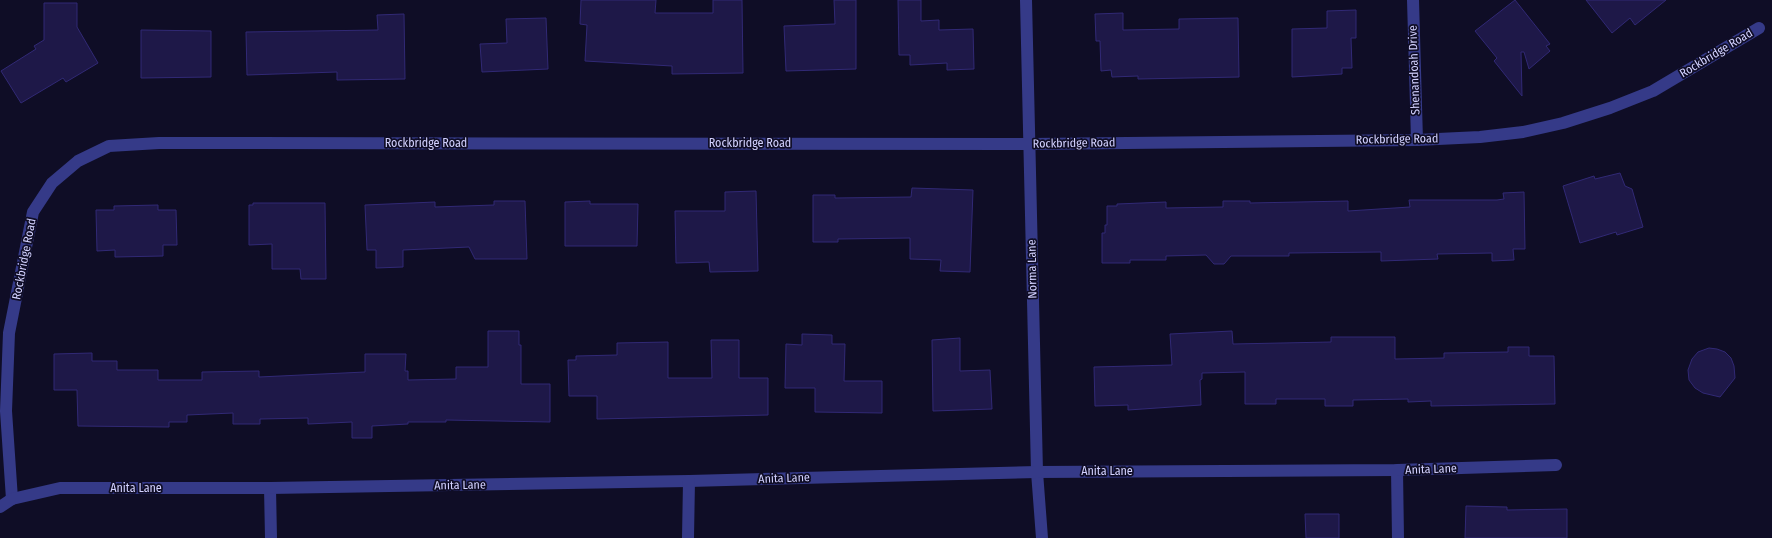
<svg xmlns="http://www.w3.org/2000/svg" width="1772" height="538" font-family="'Fira Sans Condensed',sans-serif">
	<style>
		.building { fill: #1e1848; stroke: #312975 }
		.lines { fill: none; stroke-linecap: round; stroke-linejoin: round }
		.street { stroke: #353a88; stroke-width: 12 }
		.labels { text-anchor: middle; stroke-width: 3.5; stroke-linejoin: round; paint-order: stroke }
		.street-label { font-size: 12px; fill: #d3d2ff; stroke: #0f0d26 }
	</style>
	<rect width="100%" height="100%" fill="#0f0d26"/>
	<g class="building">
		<path d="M 581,0 L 656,0 L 655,13 L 713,13 L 713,0 L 742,0 L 743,73 L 672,74 L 672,66 L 585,61 L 587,25 L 580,24 Z"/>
		<path d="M 834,0 L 856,0 L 856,69 L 786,71 L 784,26 L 835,24 Z"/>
		<path d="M 898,0 L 921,0 L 921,21 L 939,20 L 939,30 L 973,29 L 974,69 L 947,70 L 947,63 L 910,65 L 910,55 L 899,55 Z"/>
		<path d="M 1515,0 L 1550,44 L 1546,46 L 1550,51 L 1529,69 L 1524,52 L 1521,52 L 1522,96 L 1494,61 L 1497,58 L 1475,31 Z"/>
		<path d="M 1586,0 L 1666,0 L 1635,25 L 1630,18 L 1612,33 Z"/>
		<path d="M 44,3 L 77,3 L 77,27 L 98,63 L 66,82 L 63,78 L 21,103 L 1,71 L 36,49 L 34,46 L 44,40 Z"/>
		<path d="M 1356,10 L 1356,38 L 1351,38 L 1352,68 L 1342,68 L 1342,74 L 1292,77 L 1292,29 L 1327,28 L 1327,11 Z"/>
		<path d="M 1123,13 L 1123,30 L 1179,29 L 1179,19 L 1238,18 L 1239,77 L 1138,79 L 1138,76 L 1112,77 L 1111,70 L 1101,71 L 1100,41 L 1096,41 L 1095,14 Z"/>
		<path d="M 404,14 L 405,79 L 337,80 L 337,72 L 247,75 L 246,32 L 378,30 L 377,15 Z"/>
		<path d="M 546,18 L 548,69 L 482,72 L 480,44 L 507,43 L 506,19 Z"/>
		<path d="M 141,30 L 211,31 L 211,77 L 141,78 Z"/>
		<path d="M 1620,173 L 1625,186 L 1632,189 L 1643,227 L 1617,235 L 1616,232 L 1580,243 L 1563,186 L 1594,176 L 1595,179 Z"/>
		<path d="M 912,188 L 973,190 L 970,272 L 940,271 L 941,260 L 910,259 L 910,238 L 838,239 L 838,242 L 813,242 L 813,195 L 835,195 L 835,198 L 911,197 Z"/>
		<path d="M 756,191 L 758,271 L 710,272 L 709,262 L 676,263 L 675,211 L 725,211 L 725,192 Z"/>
		<path d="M 1524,192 L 1525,249 L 1513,249 L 1514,260 L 1492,261 L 1492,253 L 1437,254 L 1438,259 L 1381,261 L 1381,252 L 1289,253 L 1289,256 L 1231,256 L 1224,264 L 1214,264 L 1206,255 L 1166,256 L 1166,260 L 1130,260 L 1130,263 L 1102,263 L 1102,233 L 1105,233 L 1105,225 L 1107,225 L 1107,206 L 1117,206 L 1117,204 L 1166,202 L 1166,208 L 1223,207 L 1223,201 L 1250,201 L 1250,203 L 1348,201 L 1348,211 L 1410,207 L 1409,200 L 1497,200 L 1504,199 L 1503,193 Z"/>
		<path d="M 494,201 L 525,201 L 527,259 L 475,259 L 469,247 L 403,250 L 403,267 L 376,268 L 376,250 L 367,250 L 365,205 L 435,202 L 435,207 L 494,205 Z"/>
		<path d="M 590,201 L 590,204 L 638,204 L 637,246 L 565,246 L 565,202 Z"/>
		<path d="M 253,203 L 325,203 L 326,279 L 301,279 L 300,269 L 272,269 L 272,244 L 249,245 L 249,205 L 253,205 Z"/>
		<path d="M 158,205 L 158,210 L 176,210 L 177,245 L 163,245 L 163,256 L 115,257 L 115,250 L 97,251 L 96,210 L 114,210 L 114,206 Z"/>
		<path d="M 488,331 L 519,331 L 519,345 L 521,345 L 521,384 L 550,384 L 550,422 L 446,420 L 446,422 L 408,422 L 408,424 L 372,426 L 372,438 L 352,438 L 352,422 L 308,424 L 308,418 L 260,419 L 260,424 L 233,424 L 233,413 L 187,415 L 187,422 L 169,422 L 169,427 L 78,426 L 77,390 L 54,390 L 54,354 L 92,353 L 92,361 L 117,361 L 117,370 L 158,370 L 158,380 L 202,380 L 202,372 L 259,371 L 259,377 L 365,372 L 365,354 L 406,354 L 405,371 L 408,371 L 408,380 L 456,379 L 456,367 L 488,367 Z"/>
		<path d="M 1232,331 L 1233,344 L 1331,342 L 1331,337 L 1395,337 L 1395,359 L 1444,358 L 1444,353 L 1508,352 L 1508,347 L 1529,347 L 1529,356 L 1554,356 L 1555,404 L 1431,406 L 1431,401 L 1408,402 L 1408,399 L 1353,400 L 1353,406 L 1325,406 L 1325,399 L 1276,399 L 1276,404 L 1245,404 L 1245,372 L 1202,373 L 1202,379 L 1200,380 L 1201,405 L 1128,410 L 1128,405 L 1095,406 L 1094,367 L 1172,365 L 1170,334 Z"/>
		<path d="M 802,334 L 832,335 L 832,344 L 845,344 L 844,381 L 882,381 L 882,413 L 815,412 L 815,388 L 785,388 L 786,344 L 802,345 Z"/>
		<path d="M 960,338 L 960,371 L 990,370 L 992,409 L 933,411 L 932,340 Z"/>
		<path d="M 711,340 L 739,340 L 739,378 L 768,378 L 768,415 L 597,419 L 597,396 L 569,396 L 568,360 L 576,360 L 576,356 L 617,355 L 617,343 L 668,342 L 668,378 L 712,378 Z"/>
		<path d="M 1709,348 L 1717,349 L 1725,352 L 1731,358 L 1734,366 L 1735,378 L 1720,397 L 1703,393 L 1695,388 L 1689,380 L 1688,370 L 1692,359 L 1698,352 Z"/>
		<path d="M 1466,506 L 1507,507 L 1507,510 L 1567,509 L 1567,538 L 1465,538 Z"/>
		<path d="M 1305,514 L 1339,514 L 1339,538 L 1306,538 Z"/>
	</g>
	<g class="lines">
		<g class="street">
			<path d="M 1026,0 L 1037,472 L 1042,538"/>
			<path d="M 1413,0 L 1417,140"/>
			<path d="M 1397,470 L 1398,538"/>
			<path d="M 270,488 L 271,538"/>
			<path d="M 12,499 L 6,411 L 9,333 L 33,212 L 52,183 L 78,161 L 109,146 L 159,143 L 1030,144 L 1417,140 L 1480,137 L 1523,132 L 1563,123 L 1610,108 L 1653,91 L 1759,28"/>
			<path d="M 0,507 L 12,499 L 60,488 L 270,488 L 689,481 L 1037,472 L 1397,470 L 1556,465"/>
			<path d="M 688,538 L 689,481"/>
		</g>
	</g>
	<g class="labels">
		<g class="street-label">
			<text transform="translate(1716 53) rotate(-31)" y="4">Rockbridge Road</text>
			<text transform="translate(1414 70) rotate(-92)" y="4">Shenandoah Drive</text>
			<text transform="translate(1397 139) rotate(-1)" y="4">Rockbridge Road</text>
			<text x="426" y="147">Rockbridge Road</text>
			<text x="750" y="147">Rockbridge Road</text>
			<text transform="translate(1074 143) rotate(-1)" y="4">Rockbridge Road</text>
			<text transform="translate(24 259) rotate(-79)" y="4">Rockbridge Road</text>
			<text transform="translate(1032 269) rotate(-91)" y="4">Norma Lane</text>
			<text transform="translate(1431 469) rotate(-2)" y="4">Anita Lane</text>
			<text x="1107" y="475">Anita Lane</text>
			<text transform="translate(784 478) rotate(-2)" y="4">Anita Lane</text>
			<text transform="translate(460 485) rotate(-1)" y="4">Anita Lane</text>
			<text x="136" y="492">Anita Lane</text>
		</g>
	</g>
</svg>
